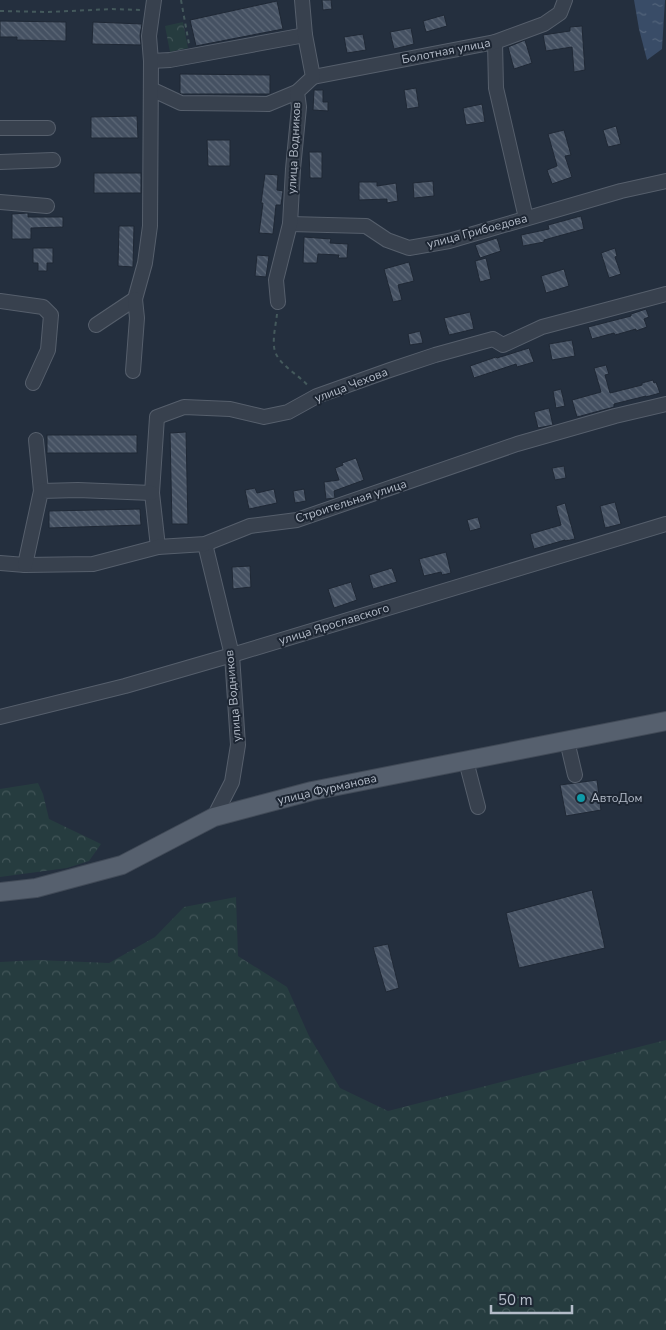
<svg xmlns="http://www.w3.org/2000/svg" width="666" height="1330" font-family="'Nunito Sans',sans-serif">
	<style>
		.forest { fill: url(#forest-crowns) }
		.water { fill: url(#water-ripples) }
		.building { fill: url(#building-back-hatch); stroke: #1f2835 }
		.lines { fill: none; stroke-linecap: round; stroke-linejoin: round }
		.minor-casing { stroke: #565f6c; stroke-width: 16 }
		.major-casing { stroke: #414a57; stroke-width: 20 }
		.path { stroke: #44595c; stroke-width: 2; stroke-dasharray: 4 4; stroke-linecap: butt }
		.minor { stroke: #38414e; stroke-width: 14 }
		.major { stroke: #56606e; stroke-width: 18 }
		.culture-dot { fill: #0f9aa8; stroke: #1d2633; stroke-width: 2 }
		.labels { text-anchor: middle; stroke-width: 4; stroke-linejoin: round; paint-order: stroke }
		.street-label { font-size: 12px; fill: #b4bcc9; stroke: #1d2633 }
		.poi-label { font-size: 12px; fill: #b4bcc9; stroke: #1d2633; text-anchor: start }
	</style>
	<defs>
		<pattern id="forest-crowns" width="20" height="18" patternUnits="userSpaceOnUse" patternTransform="scale(1.25)"><rect width="20" height="18" fill="#263c3f"/><path d="M2 6a3 3 0 1 1 6 0M12 15a3 3 0 1 1 6 0" fill="none" stroke="#435659"/></pattern>
		<pattern id="water-ripples" width="26" height="14" patternUnits="userSpaceOnUse" patternTransform="scale(1.25)"><rect width="26" height="14" fill="#394c67"/><path d="M2 4q2-2 4 0t4 0M15 11q2-2 4 0t4 0" fill="none" stroke="#53647b"/></pattern>
		<pattern id="building-back-hatch" width="6" height="6" patternUnits="userSpaceOnUse" patternTransform="scale(1.25)"><rect width="6" height="6" fill="#455162"/><path d="M-1 5l2 2M0 0l6 6M5-1l2 2" fill="none" stroke="#5d6877"/></pattern>
	</defs>
	<rect width="100%" height="100%" fill="#242f3e"/>
	<g class="forest">
		<path d="M 183,22 L 188,48 L 170,52 L 165,26 Z"/>
		<path d="M 38,783 L 43,794 L 49,819 L 101,844 L 89,861 L 67,868 L 0,877 L 0,789 Z"/>
		<path d="M 236,897 L 238,956 L 287,987 L 309,1036 L 340,1088 L 388,1111 L 666,1040 L 666,1330 L 0,1330 L 0,962 L 38,960 L 109,963 L 155,937 L 184,907 Z"/>
	</g>
	<path class="water" d="M 634,0 L 665,0 L 662,49 L 647,60 L 639,29 Z"/>
	<g class="building">
		<path d="M 322,0 L 331,0 L 332,9 L 323,10 Z"/>
		<path d="M 277,1 L 283,29 L 196,46 L 190,20 Z"/>
		<path d="M 444,15 L 447,26 L 426,32 L 423,21 Z"/>
		<path d="M 0,21 L 66,22 L 66,41 L 17,40 L 17,37 L 0,37 Z"/>
		<path d="M 93,22 L 142,24 L 140,35 L 141,45 L 92,44 Z"/>
		<path d="M 582,26 L 585,70 L 574,72 L 572,47 L 546,51 L 543,35 L 570,31 L 570,27 Z"/>
		<path d="M 411,28 L 414,44 L 394,49 L 390,32 Z"/>
		<path d="M 363,34 L 366,50 L 347,53 L 344,37 Z"/>
		<path d="M 525,40 L 532,63 L 514,69 L 508,47 Z"/>
		<path d="M 180,74 L 270,75 L 270,94 L 181,94 L 180,93 Z"/>
		<path d="M 416,88 L 419,107 L 407,109 L 404,90 Z"/>
		<path d="M 314,90 L 323,90 L 323,102 L 328,102 L 328,111 L 313,110 Z"/>
		<path d="M 482,104 L 485,122 L 466,125 L 463,108 Z"/>
		<path d="M 137,116 L 138,138 L 91,138 L 91,117 Z"/>
		<path d="M 616,126 L 621,144 L 608,147 L 603,130 Z"/>
		<path d="M 564,130 L 571,155 L 565,156 L 572,177 L 552,184 L 547,170 L 557,166 L 548,134 Z"/>
		<path d="M 207,140 L 230,140 L 230,166 L 208,166 Z"/>
		<path d="M 309,152 L 322,152 L 322,178 L 310,178 Z"/>
		<rect x="94" y="173" width="47" height="20"/>
		<path d="M 265,174 L 278,175 L 277,190 L 283,191 L 281,205 L 276,205 L 273,234 L 259,233 L 263,203 L 261,203 Z"/>
		<path d="M 433,181 L 434,196 L 414,198 L 413,183 Z"/>
		<path d="M 359,182 L 377,182 L 377,186 L 396,183 L 398,201 L 387,203 L 387,199 L 359,200 Z"/>
		<path d="M 28,213 L 28,217 L 63,217 L 63,227 L 31,228 L 31,239 L 12,239 L 12,214 Z"/>
		<path d="M 581,216 L 584,229 L 544,240 L 544,242 L 523,246 L 521,235 L 549,229 L 548,225 Z"/>
		<path d="M 119,226 L 134,226 L 133,267 L 118,266 Z"/>
		<path d="M 304,237 L 331,239 L 330,243 L 348,244 L 347,258 L 338,258 L 339,255 L 318,254 L 317,263 L 303,263 Z"/>
		<path d="M 497,238 L 501,251 L 480,258 L 475,245 Z"/>
		<path d="M 33,248 L 53,248 L 53,263 L 47,263 L 47,271 L 38,271 L 38,263 L 33,263 Z"/>
		<path d="M 615,248 L 617,256 L 615,257 L 621,274 L 609,278 L 601,253 Z"/>
		<path d="M 257,255 L 269,256 L 266,277 L 255,276 Z"/>
		<path d="M 486,258 L 491,279 L 480,282 L 475,261 Z"/>
		<path d="M 409,262 L 414,281 L 398,285 L 402,300 L 393,302 L 384,269 Z"/>
		<path d="M 564,269 L 569,286 L 546,293 L 541,276 Z"/>
		<path d="M 646,309 L 649,317 L 644,319 L 647,327 L 636,331 L 636,329 L 615,335 L 614,333 L 592,339 L 588,327 L 631,316 L 631,314 Z"/>
		<path d="M 470,312 L 474,329 L 449,335 L 444,318 Z"/>
		<path d="M 420,331 L 423,343 L 410,345 L 408,334 Z"/>
		<path d="M 572,340 L 575,356 L 552,360 L 549,344 Z"/>
		<path d="M 529,348 L 534,362 L 517,367 L 516,364 L 474,378 L 470,366 L 496,357 L 497,358 Z"/>
		<path d="M 606,365 L 609,374 L 605,375 L 610,393 L 642,385 L 642,383 L 653,380 L 654,383 L 656,382 L 660,393 L 646,397 L 646,396 L 614,404 L 614,407 L 577,417 L 572,400 L 601,392 L 594,368 Z"/>
		<path d="M 561,389 L 565,406 L 556,408 L 553,391 Z"/>
		<path d="M 549,408 L 553,425 L 538,428 L 534,412 Z"/>
		<path d="M 186,432 L 188,524 L 172,524 L 170,433 Z"/>
		<rect x="47" y="435" width="90" height="18"/>
		<path d="M 356,458 L 364,480 L 334,491 L 335,498 L 326,499 L 324,482 L 339,480 L 335,468 L 343,465 L 342,463 Z"/>
		<path d="M 564,466 L 566,478 L 555,480 L 552,468 Z"/>
		<path d="M 255,488 L 257,493 L 274,489 L 277,503 L 249,509 L 245,490 Z"/>
		<path d="M 304,489 L 306,501 L 295,503 L 293,491 Z"/>
		<path d="M 615,502 L 621,524 L 605,528 L 600,506 Z"/>
		<path d="M 565,503 L 575,539 L 565,541 L 565,540 L 534,549 L 530,534 L 561,525 L 556,506 Z"/>
		<path d="M 140,509 L 141,525 L 49,528 L 49,511 Z"/>
		<path d="M 478,517 L 481,528 L 470,531 L 467,520 Z"/>
		<path d="M 446,552 L 451,573 L 442,575 L 441,572 L 424,576 L 419,559 Z"/>
		<path d="M 250,566 L 251,587 L 233,589 L 232,567 Z"/>
		<path d="M 392,568 L 397,582 L 373,589 L 369,575 Z"/>
		<path d="M 351,582 L 357,600 L 334,608 L 328,589 Z"/>
		<path d="M 597,780 L 601,810 L 566,816 L 560,785 Z"/>
		<path d="M 592,890 L 605,948 L 519,968 L 506,913 Z"/>
		<path d="M 388,944 L 399,988 L 386,992 L 373,947 Z"/>
	</g>
	<g class="lines">
		<defs>
			<g id="minor">
				<path d="M 495,42 L 496,88 L 526,218"/>
				<path d="M 151,61 L 170,60 L 305,35"/>
				<path d="M 313,77 L 495,42 L 544,24 L 560,13 L 565,0"/>
				<path d="M 151,89 L 181,103 L 268,104 L 297,92"/>
				<path d="M 0,128 L 48,128"/>
				<path d="M 0,162 L 53,160"/>
				<path d="M 0,202 L 47,206"/>
				<path d="M 290,224 L 366,226 L 387,240 L 409,248 L 449,241 L 621,191 L 666,181"/>
				<path d="M 0,301 L 43,307 L 51,315 L 48,350 L 33,383"/>
				<path d="M 278,302 L 276,280 L 290,224 L 293,169 L 299,107 L 297,92 L 313,77 L 305,35 L 302,0"/>
				<path d="M 96,325 L 135,299 L 145,263 L 150,226 L 151,61 L 149,36 L 154,0"/>
				<path d="M 133,371 L 137,318 L 135,299"/>
				<path d="M 36,440 L 41,491"/>
				<path d="M 205,544 L 232,655 L 238,745 L 232,782 L 214,817"/>
				<path d="M 158,547 L 152,493 L 157,417 L 184,407 L 230,409 L 264,417 L 288,412 L 317,396 L 390,370 L 435,355 L 493,339 L 503,345 L 542,327 L 666,294"/>
				<path d="M 0,563 L 25,565 L 93,564 L 158,547 L 205,544 L 250,526 L 297,520 L 517,444 L 615,416 L 666,404"/>
				<path d="M 25,565 L 41,491 L 78,490 L 152,493"/>
				<path d="M 0,717 L 125,686 L 232,655 L 666,524"/>
				<path d="M 567,741 L 575,775"/>
				<path d="M 466,761 L 478,807"/>
			</g>
			<path id="major" d="M 0,892 L 36,888 L 122,865 L 214,817 L 312,791 L 666,721"/>
		</defs>
		<use href="#minor" class="minor-casing"/>
		<use href="#major" class="major-casing"/>
		<g class="path">
			<path d="M 181,0 L 189,44"/>
			<path d="M 0,11 L 48,12 L 112,9 L 140,10"/>
			<path d="M 277,314 C 276,324 273,335 274,346 C 275,364 299,374 309,387"/>
		</g>
		<use href="#minor" class="minor"/>
		<use href="#major" class="major"/>
	</g>
	<circle class="culture-dot" cx="581" cy="798" r="5"/>
	<g class="labels">
		<g class="street-label">
			<text transform="translate(446 51) rotate(-11)" y="4">Болотная улица</text>
			<text transform="translate(294 148) rotate(-87)" y="4">улица Водников</text>
			<text transform="translate(477 231) rotate(-15)" y="4">улица Грибоедова</text>
			<text transform="translate(351 385) rotate(-21)" y="4">улица Чехова</text>
			<text transform="translate(351 501) rotate(-18)" y="4">Строительная улица</text>
			<text transform="translate(334 624) rotate(-17)" y="4">улица Ярославского</text>
			<text transform="translate(233 696) rotate(-95)" y="4">улица Водников</text>
			<text transform="translate(327 789) rotate(-13)" y="4">улица Фурманова</text>
		</g>
		<g class="poi-label">
			<text x="591" y="802">АвтоДом</text>
		</g>
	</g>
	<path d="M491 1305v8h81v-8" fill="none" stroke="#b4bcc9" stroke-width="2.5"/>
	<text x="498" y="1305" font-size="15" fill="#b4bcc9" stroke="#1d2633" stroke-width="4" paint-order="stroke">50 m</text>
</svg>
